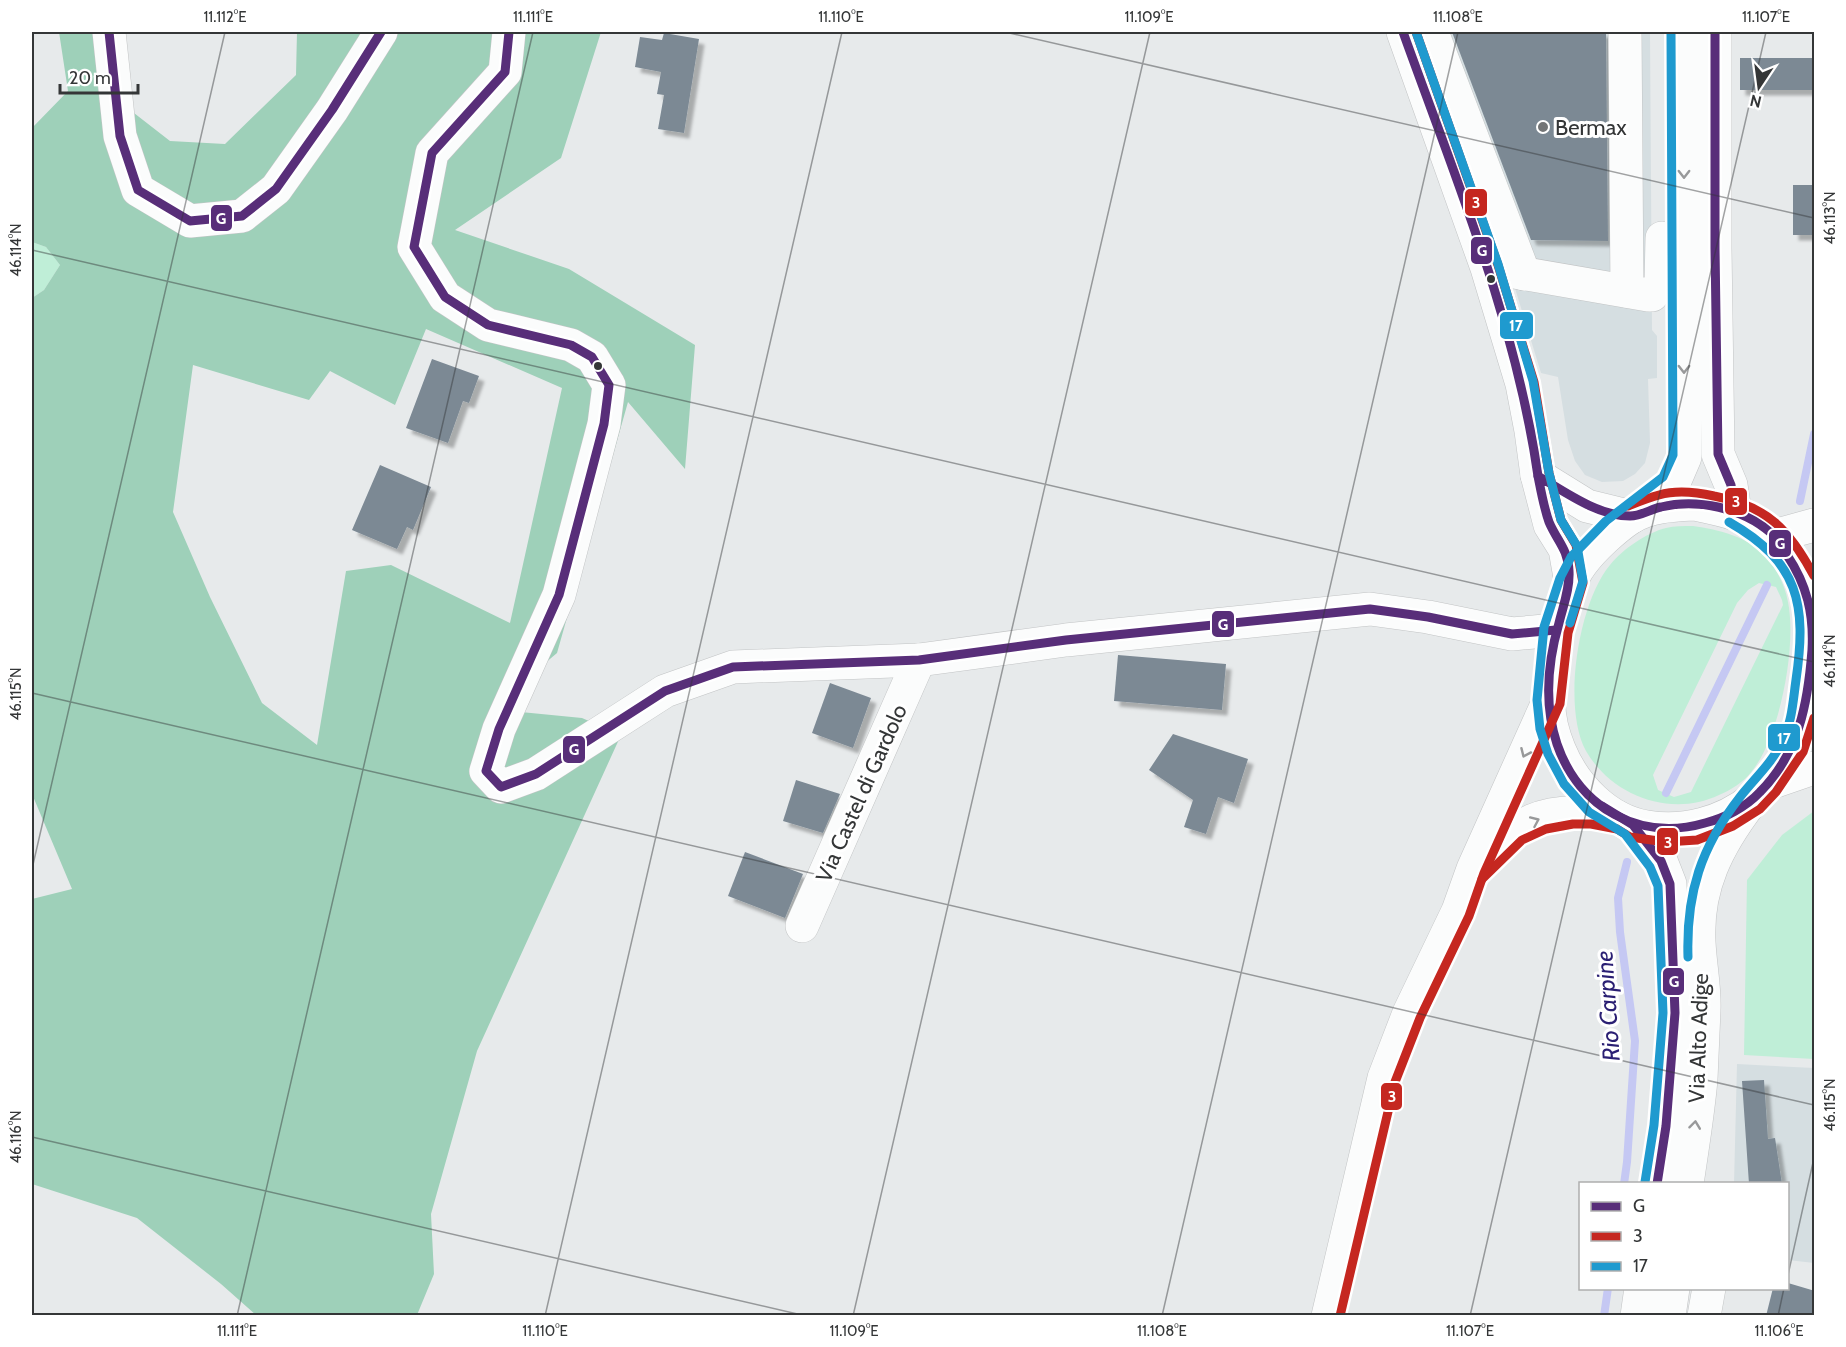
<svg xmlns="http://www.w3.org/2000/svg" width="1846" height="1347" font-family="Cabin,sans-serif">
	<style>
		.built { fill: #d5dee1 }
		.green { fill: #bfeed7; fill-rule: evenodd }
		.forest { fill: #9ed0b9; fill-rule: evenodd }
		.lines { fill: none; stroke-linecap: round; stroke-linejoin: round }
		.stream { stroke: #c5c8f3; stroke-width: 8 }
		.building { fill: #7c8994; filter: url(#shadow) }
		.minor-casing { stroke: #c2c4c5; stroke-width: 34 }
		.major-casing { stroke: #c2c4c5; stroke-width: 34 }
		.minor { stroke: #fbfcfc; stroke-width: 33 }
		.major { stroke: #fbfcfc; stroke-width: 33 }
		.bus-1-casing { stroke: #fff; stroke-width: 14 }
		.bus-2-casing { stroke: #fff; stroke-width: 14 }
		.bus-3-casing { stroke: #fff; stroke-width: 14 }
		.bus-1 { stroke: #582e79; stroke-width: 9 }
		.bus-2 { stroke: #c52720; stroke-width: 9 }
		.bus-3 { stroke: #1f9acf; stroke-width: 9 }
		.oneway { stroke: #98999a }
		.ticks { fill: none; stroke: #343637; stroke-width: 1.5; stroke-opacity: 0.45 }
		.poi-dot { fill: #737576; stroke: #fff; stroke-width: 2 }
		.bus-dot { fill: #343637; stroke: #fff; stroke-width: 2 }
		.labels { text-anchor: middle; stroke-width: 6; stroke-linejoin: round; paint-order: stroke }
		.poi-label { font-size: 22px; fill: #343637; stroke: #fff; text-anchor: start }
		.street-label { font-size: 22px; fill: #343637; stroke: #fff }
		.water-label { font-size: 24px; font-style: italic; fill: #2a1f73; stroke: #fff }
		.line-badge { stroke: #fff; stroke-width: 2 }
		.badge-label { font-size: 16px; text-anchor: middle; font-weight: bold; fill: #fff }
		.neatline { fill: none; stroke: #343637; stroke-width: 2 }
		.ticks-label { font-size: 15px; text-anchor: middle; fill: #343637 }
	</style>
	<defs>
		<filter id="shadow"><feDropShadow dx="5.5" dy="5.5" stdDeviation="1.5" flood-color="#0004"/></filter>
	</defs>
	<rect width="100%" height="100%" fill="#e7eaeb"/>
	<g class="built">
		<path d="M 1422,32 L 1650,32 L 1652,330 L 1657,336 L 1657,378 L 1648,379 L 1650,443 L 1645,463 L 1635,474 L 1623,481 L 1602,482 L 1585,475 L 1575,461 L 1568,440 L 1558,377 L 1541,373 L 1510,272 Z"/>
		<path d="M 1737,1064 L 1814,1068 L 1814,1263 L 1788,1260 L 1788,1184 L 1734,1184 Z"/>
	</g>
	<g class="green">
		<path d="M 32,242 L 46,247 L 60,265 L 44,290 L 32,298 Z"/>
		<path d="M 1693,526 C 1719,530 1748,536 1766,557 C 1777,569 1785,586 1788,602 C 1797,646 1780,736 1752,771 C 1744,782 1731,790 1719,795 C 1671,818 1612,796 1586,751 C 1562,708 1578,603 1610,565 C 1623,549 1646,533 1666,528 C 1674,526 1684,526 1693,526 ZM 1759,583 L 1776,587 L 1782,600 L 1783,605 L 1691,792 L 1674,797 L 1658,790 L 1653,775 L 1737,603 L 1748,590 Z"/>
		<path d="M 1814,811 L 1814,1059 L 1744,1055 L 1747,880 L 1782,835 Z"/>
	</g>
	<path class="forest" d="M 59,32 L 97,32 L 116,99 L 170,141 L 225,144 L 296,75 L 297,32 L 601,32 L 561,158 L 455,230 L 569,269 L 695,345 L 685,469 L 628,402 L 557,653 L 491,709 L 582,718 L 621,735 L 477,1051 L 431,1214 L 434,1274 L 417,1315 L 256,1315 L 221,1284 L 137,1218 L 32,1184 L 32,899 L 72,889 L 32,794 L 32,298 L 44,290 L 60,265 L 46,247 L 32,242 L 32,128 L 68,91 ZM 426,329 L 562,388 L 510,623 L 391,565 L 346,571 L 317,745 L 262,703 L 210,597 L 173,512 L 193,365 L 309,400 L 330,371 L 395,405 Z"/>
	<g class="lines">
		<g class="stream">
			<path d="M 1800,501 L 1814,434"/>
			<path d="M 1666,793 L 1767,585"/>
			<path d="M 1624,1184 L 1627,1162 L 1635,1041 L 1620,932 L 1618,898 L 1627,862"/>
			<path d="M 1604,1316 L 1608,1288"/>
		</g>
	</g>
	<g class="building">
		<path d="M 1452,32 L 1606,32 L 1608,241 L 1531,240 Z"/>
		<path d="M 664,33 L 699,39 L 684,133 L 658,129 L 664,95 L 657,94 L 661,72 L 635,67 L 640,37 L 662,40 Z"/>
		<rect x="1740" y="58" width="75" height="32"/>
		<rect x="1793" y="185" width="22" height="50"/>
		<path d="M 432,359 L 479,376 L 469,403 L 463,401 L 448,443 L 406,428 Z"/>
		<path d="M 380,465 L 431,487 L 413,530 L 407,527 L 397,549 L 352,530 Z"/>
		<path d="M 1118,655 L 1226,664 L 1222,710 L 1114,701 Z"/>
		<path d="M 830,683 L 871,698 L 853,748 L 812,733 Z"/>
		<path d="M 1173,734 L 1248,759 L 1234,803 L 1218,797 L 1206,834 L 1184,827 L 1193,800 L 1149,770 Z"/>
		<path d="M 796,780 L 840,794 L 823,833 L 783,821 Z"/>
		<path d="M 745,852 L 803,874 L 785,918 L 728,896 Z"/>
		<path d="M 1764,1080 L 1768,1139 L 1775,1138 L 1782,1184 L 1749,1184 L 1742,1081 Z"/>
		<path d="M 1788,1283 L 1815,1291 L 1815,1316 L 1766,1316 L 1773,1288 L 1788,1288 Z"/>
	</g>
	<g class="lines">
		<defs>
			<g id="minor">
				<path d="M 109,32 L 120,136 L 138,190 L 190,221 L 242,216 L 276,189 L 332,110 L 381,32"/>
				<path d="M 509,32 L 505,72 L 432,153 L 414,247 L 445,297 L 488,325 L 571,345 L 592,357 L 609,385 L 604,424 L 559,595 L 499,729 L 486,771 L 501,787 L 536,774 L 665,691 L 733,667 L 919,660 L 1066,640 L 1370,609 L 1428,617 L 1512,634 L 1556,630"/>
				<path d="M 1403,32 L 1487,268 L 1522,384 L 1531,431 L 1537,475 L 1550,525 L 1565,549 L 1571,583"/>
				<path d="M 1432,32 L 1524,274"/>
				<path d="M 1625,32 L 1627,291"/>
				<path d="M 1503,270 L 1648,295"/>
				<path d="M 1537,475 L 1587,506 L 1632,517"/>
				<path d="M 1774,536 L 1814,525"/>
				<path d="M 1767,784 L 1814,768"/>
				<path d="M 802,926 L 919,660"/>
				<path d="M 1704,1316 L 1709,1288"/>
			</g>
			<g id="major">
				<path d="M 1715,32 L 1715,248 L 1718,454 L 1731,485 L 1735,512"/>
				<path d="M 1652,295 L 1661,283 L 1662,238"/>
				<path d="M 1694,504 C 1723,510 1749,515 1772,534 C 1778,539 1782,546 1786,553 C 1814,591 1815,618 1811,664 C 1809,690 1805,723 1793,747 C 1790,753 1784,760 1780,766 C 1772,778 1764,790 1753,799 C 1723,823 1684,833 1647,827 C 1607,821 1574,786 1559,749 C 1553,734 1548,715 1549,699 C 1549,661 1559,593 1582,563 C 1593,548 1615,528 1630,518 C 1649,506 1673,505 1694,504 Z"/>
				<path d="M 1641,510 L 1673,485 L 1685,457 L 1683,32"/>
				<path d="M 1633,825 L 1661,861 L 1670,884 L 1675,1013 L 1666,1126 L 1657,1184"/>
				<path d="M 1483,860 C 1493,851 1503,840 1514,831 C 1543,809 1583,810 1617,817"/>
				<path d="M 1687,1184 C 1692,1149 1698,1114 1701,1079 C 1702,1056 1703,1033 1704,1010 C 1705,987 1700,965 1699,942 C 1696,887 1718,845 1750,803"/>
				<path d="M 1328,1316 L 1384,1078 L 1409,1013 L 1458,911 L 1473,869 L 1549,700"/>
				<path d="M 1637,1316 L 1641,1288"/>
				<path d="M 1669,1316 L 1673,1288"/>
			</g>
		</defs>
		<use href="#minor" class="minor-casing"/>
		<use href="#major" class="major-casing"/>
		<use href="#minor" class="minor"/>
		<use href="#major" class="major"/>
		<defs>
			<g id="bus-1">
				<path d="M 109,32 L 120,136 L 138,190 L 190,221 L 242,216 L 276,189 L 332,110 L 381,32"/>
				<path d="M 509,32 L 505,72 L 432,153 L 414,247 L 445,297 L 488,325 L 571,345 L 592,357 L 609,385 L 604,424 L 559,595 L 499,729 L 486,771 L 501,787 L 536,774 L 665,691 L 733,667 L 919,660 L 1066,640 L 1370,609 L 1428,617 L 1512,634 L 1556,630"/>
				<path d="M 1403,32 C 1455,177 1516,322 1538,476"/>
				<path d="M 1715,32 L 1715,248 L 1718,454 L 1731,485 L 1735,512"/>
				<path d="M 1538,476 C 1565,492 1598,516 1630,516 C 1641,516 1651,509 1661,507 C 1697,498 1743,508 1771,533 C 1778,539 1782,547 1787,555 C 1807,585 1814,614 1812,650 C 1808,703 1799,753 1760,792 C 1746,807 1725,818 1705,823 C 1640,842 1579,808 1557,744 C 1544,705 1548,661 1559,623 C 1563,606 1570,589 1569,571 C 1568,549 1557,541 1549,522 C 1544,508 1541,491 1538,476 Z"/>
				<path d="M 1602,806 L 1633,825 L 1661,861 L 1670,884 L 1675,1013 L 1666,1126 L 1657,1184"/>
			</g>
			<g id="bus-2">
				<path d="M 1628,506 C 1638,502 1648,498 1659,495 C 1676,490 1696,492 1714,496 C 1767,506 1789,529 1814,576"/>
				<path d="M 1482,879 L 1522,840 L 1546,829 L 1573,824 L 1591,824 L 1617,829 L 1630,837 L 1666,842 L 1697,840 L 1733,826 L 1760,809 L 1776,792 L 1803,752 L 1814,718"/>
				<path d="M 1340,1316 L 1395,1082 L 1420,1018 L 1469,916 L 1484,873 L 1560,704 L 1568,633 L 1583,583 L 1576,545 L 1561,520 L 1549,473 L 1534,382 L 1498,265 L 1416,32"/>
			</g>
			<g id="bus-3">
				<path d="M 1416,32 L 1498,264 L 1533,381 L 1549,473 L 1561,520 L 1577,546 L 1583,581 L 1570,623"/>
				<path d="M 1688,957 C 1686,893 1701,847 1740,797 C 1754,779 1772,763 1782,742 C 1792,723 1793,701 1796,680 C 1807,604 1799,562 1729,522"/>
				<path d="M 1645,1182 L 1654,1125 L 1663,1013 L 1658,886 L 1650,867 L 1625,834 L 1589,812 L 1564,784 L 1548,754 L 1540,729 L 1537,700 L 1544,627 L 1560,578 L 1571,557 L 1606,521 L 1663,477 L 1673,455 L 1671,32"/>
			</g>
		</defs>
		<use href="#bus-1" class="bus-1-casing"/>
		<use href="#bus-2" class="bus-2-casing"/>
		<use href="#bus-3" class="bus-3-casing"/>
		<use href="#bus-1" class="bus-1"/>
		<use href="#bus-2" class="bus-2"/>
		<use href="#bus-3" class="bus-3"/>
	</g>
	<defs><path id="oneway-chevron" d="M-2-3.5L2.5 0L-2 3.5" fill="none" stroke-width="1.6" stroke-linecap="round" stroke-linejoin="round" transform="scale(1.5)"/></defs>
	<g class="oneway">
		<use href="#oneway-chevron" transform="translate(1684 174) rotate(90)"/>
		<use href="#oneway-chevron" transform="translate(1684 369) rotate(90)"/>
		<use href="#oneway-chevron" transform="translate(1525 753) rotate(114)"/>
		<use href="#oneway-chevron" transform="translate(1535 821) rotate(-24)"/>
		<use href="#oneway-chevron" transform="translate(1695 1125) rotate(-83)"/>
	</g>
	<path class="ticks" d="M 1005,32 L 1814,218M 32,250 L 1814,662M 32,693 L 1814,1105M 32,869 L 225,32M 32,1137 L 806,1316M 1788,1275 L 1814,1158M 237,1316 L 533,32M 545,1316 L 842,32M 853,1316 L 1150,32M 1162,1316 L 1458,32M 1470,1316 L 1766,32M 1778,1316 L 1784,1288"/>
	<circle class="poi-dot" cx="1543" cy="127" r="6"/>
	<g class="bus-dot">
		<circle cx="1491" cy="279" r="5"/>
		<circle cx="598" cy="366" r="5"/>
	</g>
	<g class="labels">
		<g class="poi-label">
			<text x="1555" y="135">Bermax</text>
		</g>
		<g class="street-label">
			<text transform="translate(861 793) rotate(-66)" y="8">Via Castel di Gardolo</text>
			<text transform="translate(1698 1038) rotate(-88)" y="8">Via Alto Adige</text>
		</g>
		<g class="water-label">
			<text transform="translate(1608 1006) rotate(-94)" y="8">Rio Carpine</text>
		</g>
	</g>
	<g class="line-badge">
		<rect x="1464" y="188" width="24" height="29" rx="6" fill="#c52720"/>
		<rect x="210" y="204" width="23" height="28" rx="6" fill="#582e79"/>
		<rect x="1470" y="236" width="23" height="29" rx="6" fill="#582e79"/>
		<rect x="1499" y="311" width="35" height="29" rx="6" fill="#1f9acf"/>
		<rect x="1724" y="487" width="24" height="29" rx="6" fill="#c52720"/>
		<rect x="1768" y="529" width="24" height="29" rx="6" fill="#582e79"/>
		<rect x="1211" y="610" width="24" height="28" rx="6" fill="#582e79"/>
		<rect x="1767" y="723" width="34" height="29" rx="6" fill="#1f9acf"/>
		<rect x="562" y="735" width="24" height="29" rx="6" fill="#582e79"/>
		<rect x="1656" y="827" width="23" height="29" rx="6" fill="#c52720"/>
		<rect x="1662" y="967" width="23" height="29" rx="6" fill="#582e79"/>
		<rect x="1380" y="1082" width="23" height="29" rx="6" fill="#c52720"/>
	</g>
	<g class="badge-label">
		<text x="1476" y="208">3</text>
		<text x="221" y="224">G</text>
		<text x="1482" y="256">G</text>
		<text x="1516" y="331">17</text>
		<text x="1736" y="507">3</text>
		<text x="1780" y="549">G</text>
		<text x="1223" y="630">G</text>
		<text x="1784" y="744">17</text>
		<text x="574" y="755">G</text>
		<text x="1668" y="848">3</text>
		<text x="1674" y="987">G</text>
		<text x="1392" y="1102">3</text>
	</g>
	<rect width="1846" height="1347" fill="none" stroke="#ffffff" stroke-width="66"/>
	<rect x="1579" y="1182" width="210" height="108" fill="#ffffff" stroke="#aeafaf" stroke-width="1.5"/>
	<rect x="1591" y="1202" width="30" height="9" fill="#582e79" stroke="#aeafaf" stroke-width="1.5"/>
	<text x="1633" y="1212" font-size="18" fill="#343637">G</text>
	<rect x="1591" y="1232" width="30" height="9" fill="#c52720" stroke="#aeafaf" stroke-width="1.5"/>
	<text x="1633" y="1242" font-size="18" fill="#343637">3</text>
	<rect x="1591" y="1262" width="30" height="9" fill="#1f9acf" stroke="#aeafaf" stroke-width="1.5"/>
	<text x="1633" y="1272" font-size="18" fill="#343637">17</text>
	<g transform="translate(1759 87) rotate(193)" stroke="#ffffff" stroke-width="4.5" paint-order="stroke">
	<path d="M0-4.5L10 22L0 15L-10 22Z" fill="#343637"/>
	<text y="-9" font-size="16" font-weight="bold" text-anchor="middle" fill="#343637">N</text>
	</g>
	<path d="M60 84v9h78v-9" fill="none" stroke="#343637" stroke-width="3"/>
	<text x="69" y="84" font-size="18" fill="#343637" stroke="#ffffff" stroke-width="4.5" paint-order="stroke">20 m</text>
	<rect x="33" y="33" width="1780" height="1281" class="neatline"/>
	<g class="ticks-label">
		<text x="225" y="22">11.112°E</text>
		<text x="533" y="22">11.111°E</text>
		<text x="841" y="22">11.110°E</text>
		<text x="1149" y="22">11.109°E</text>
		<text x="1458" y="22">11.108°E</text>
		<text x="1766" y="22">11.107°E</text>
		<text transform="translate(1830 218) rotate(-90)" y="5">46.113°N</text>
		<text transform="translate(16 250) rotate(-90)" y="5">46.114°N</text>
		<text transform="translate(1830 661) rotate(-90)" y="5">46.114°N</text>
		<text transform="translate(16 694) rotate(-90)" y="5">46.115°N</text>
		<text transform="translate(1830 1105) rotate(-90)" y="5">46.115°N</text>
		<text transform="translate(16 1137) rotate(-90)" y="5">46.116°N</text>
		<text x="237" y="1336">11.111°E</text>
		<text x="545" y="1336">11.110°E</text>
		<text x="854" y="1336">11.109°E</text>
		<text x="1162" y="1336">11.108°E</text>
		<text x="1470" y="1336">11.107°E</text>
		<text x="1779" y="1336">11.106°E</text>
	</g>
</svg>
